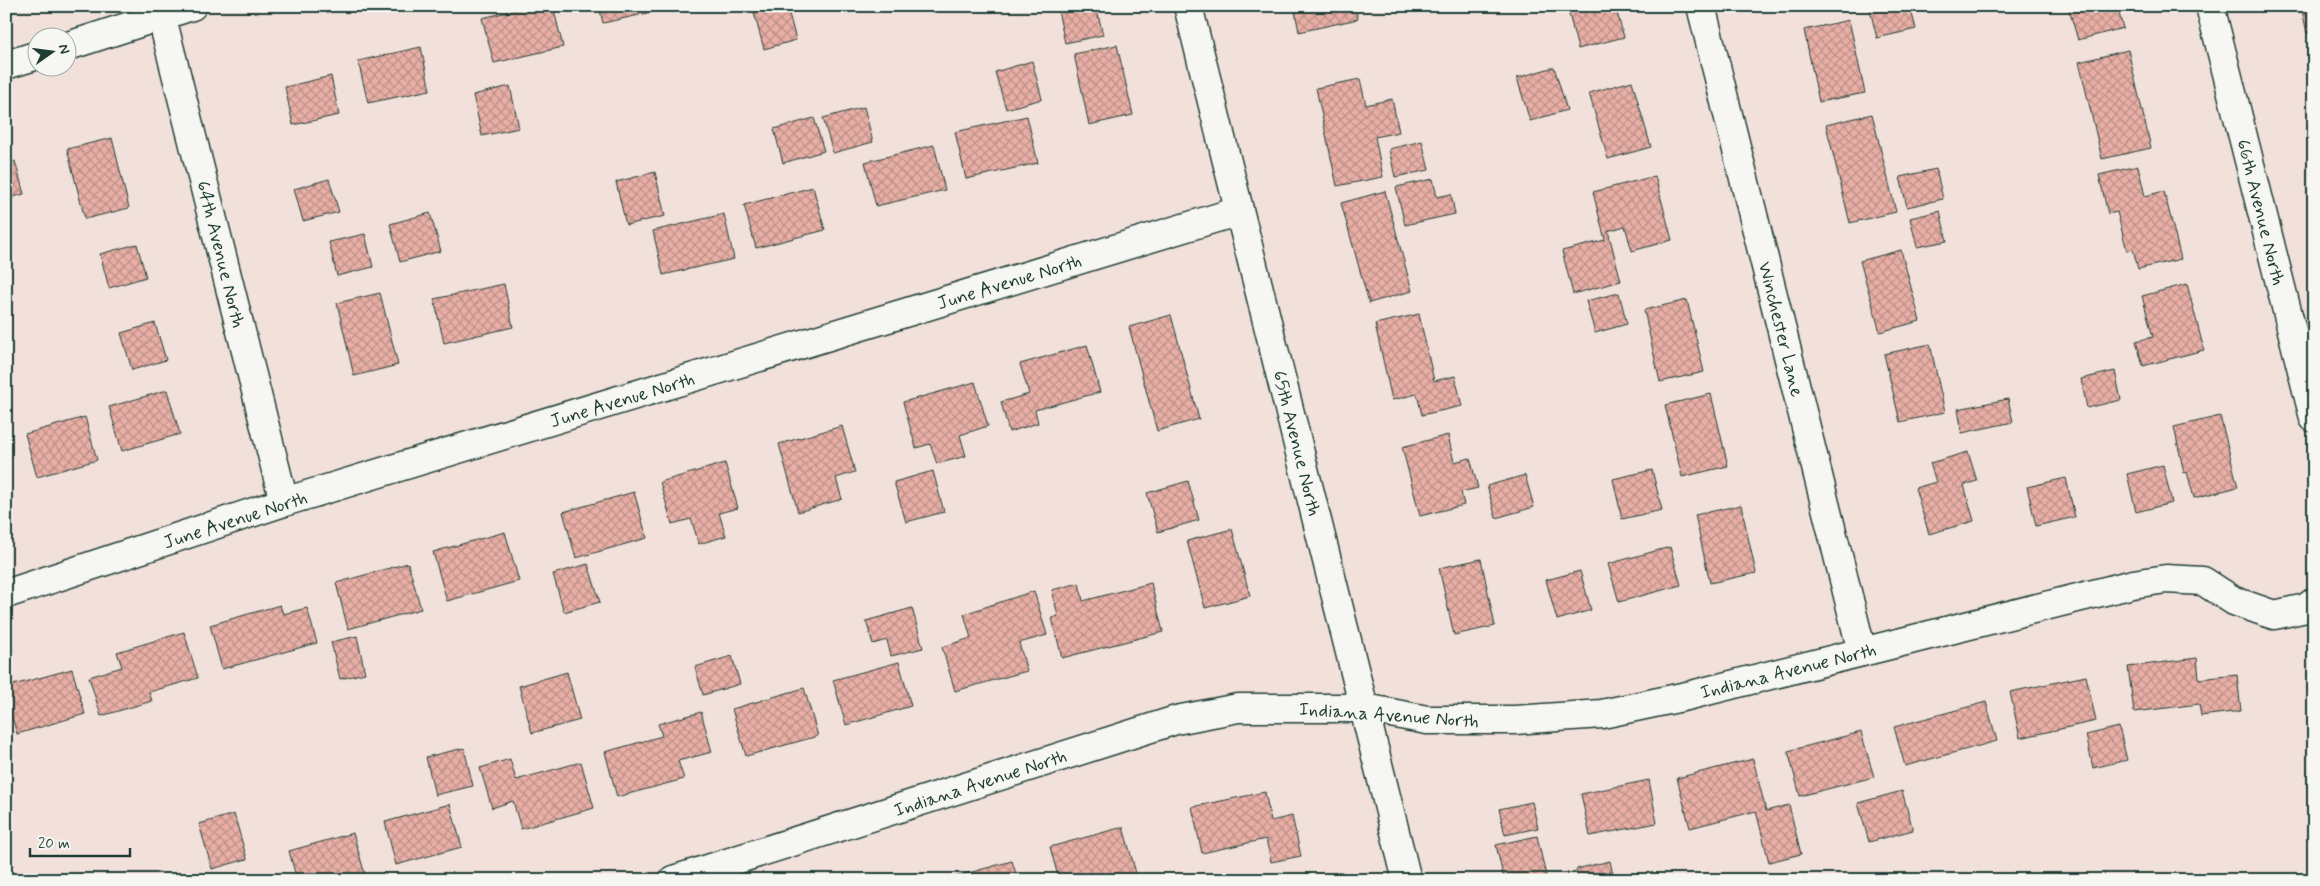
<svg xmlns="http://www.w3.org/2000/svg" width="2320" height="886" font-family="Mynerve,sans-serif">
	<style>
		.building { fill: url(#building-cross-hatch); stroke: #1f3d34 }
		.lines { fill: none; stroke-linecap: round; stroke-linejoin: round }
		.street-casing { stroke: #1f3d34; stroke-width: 31 }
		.street { stroke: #f6f6f2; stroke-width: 28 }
		.labels { text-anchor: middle; stroke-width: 4.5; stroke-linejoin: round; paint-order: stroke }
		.street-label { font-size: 19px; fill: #1f3d34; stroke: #f6f6f2 }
	</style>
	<defs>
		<pattern id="building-cross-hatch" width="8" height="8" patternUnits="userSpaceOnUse" patternTransform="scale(1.25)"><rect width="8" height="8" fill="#e9afa6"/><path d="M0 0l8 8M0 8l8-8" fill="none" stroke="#bc9088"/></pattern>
	</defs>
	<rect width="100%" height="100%" fill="#f2e1db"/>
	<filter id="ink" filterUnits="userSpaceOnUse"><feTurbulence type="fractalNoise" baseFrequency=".02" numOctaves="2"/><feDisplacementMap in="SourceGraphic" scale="10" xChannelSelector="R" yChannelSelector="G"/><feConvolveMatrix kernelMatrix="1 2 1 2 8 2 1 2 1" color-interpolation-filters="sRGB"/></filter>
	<g filter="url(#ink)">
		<g class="building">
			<path d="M 534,6 L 553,6 L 563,47 L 494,63 L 482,18 Z"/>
			<path d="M 599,6 L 670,6 L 671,8 L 603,23 Z"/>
			<path d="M 778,6 L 787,6 L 796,40 L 764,49 L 754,13 Z"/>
			<path d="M 1057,6 L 1096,6 L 1103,35 L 1065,43 Z"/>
			<path d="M 1294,6 L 1355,6 L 1358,19 L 1299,32 Z"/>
			<path d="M 1567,6 L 1615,6 L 1624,37 L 1578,49 Z"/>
			<path d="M 1869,6 L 1910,6 L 1916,29 L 1877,38 Z"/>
			<path d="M 2068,6 L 2117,6 L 2123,28 L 2078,40 Z"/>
			<path d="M 2301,6 L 2314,6 L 2314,32 L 2307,33 Z"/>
			<path d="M 1849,20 L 1865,93 L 1819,102 L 1804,30 Z"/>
			<path d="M 1117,45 L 1133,115 L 1089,125 L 1074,54 Z"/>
			<path d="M 421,47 L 430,90 L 368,103 L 358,61 Z"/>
			<path d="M 2128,50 L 2151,148 L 2102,159 L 2079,62 Z"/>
			<path d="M 1032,61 L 1042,99 L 1006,109 L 995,72 Z"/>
			<path d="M 1554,67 L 1567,110 L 1530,121 L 1517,78 Z"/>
			<path d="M 331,76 L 339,115 L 293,125 L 285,87 Z"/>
			<path d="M 1360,79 L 1366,105 L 1392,99 L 1399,132 L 1375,137 L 1383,177 L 1337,186 L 1316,88 Z"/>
			<path d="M 1632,81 L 1651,147 L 1608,159 L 1589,93 Z"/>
			<path d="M 510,86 L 519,128 L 482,136 L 473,95 Z"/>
			<path d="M 864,107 L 873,142 L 833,153 L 823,118 Z"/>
			<path d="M 1872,114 L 1896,212 L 1850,223 L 1826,125 Z"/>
			<path d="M 1027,116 L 1038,163 L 966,179 L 955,132 Z"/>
			<path d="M 814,118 L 824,151 L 783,163 L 774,129 Z"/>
			<path d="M 112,138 L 129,208 L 85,219 L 67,149 Z"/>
			<path d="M 1422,141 L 1429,170 L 1395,177 L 1389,149 Z"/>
			<path d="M 934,145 L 945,190 L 876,206 L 865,162 Z"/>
			<path d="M 15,161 L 24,194 L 6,199 L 6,164 Z"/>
			<path d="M 2138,166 L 2145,196 L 2164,191 L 2181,259 L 2138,269 L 2133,249 L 2127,251 L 2117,212 L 2108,214 L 2099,175 Z"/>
			<path d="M 1936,169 L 1943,199 L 1907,207 L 1900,177 Z"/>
			<path d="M 655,172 L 665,216 L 626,225 L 616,182 Z"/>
			<path d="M 1655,176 L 1672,240 L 1632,251 L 1625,226 L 1608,231 L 1621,281 L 1573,294 L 1562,251 L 1605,240 L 1593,192 Z"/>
			<path d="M 329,179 L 339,212 L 303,221 L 294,189 Z"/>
			<path d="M 1433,179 L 1437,197 L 1451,194 L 1455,214 L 1405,225 L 1396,187 Z"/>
			<path d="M 813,187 L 825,230 L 756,248 L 744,205 Z"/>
			<path d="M 1385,191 L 1412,291 L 1369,303 L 1341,203 Z"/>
			<path d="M 1940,211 L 1947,241 L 1917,247 L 1910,218 Z"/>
			<path d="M 430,213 L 441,251 L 400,262 L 390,224 Z"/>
			<path d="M 724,214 L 734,259 L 663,275 L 653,231 Z"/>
			<path d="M 365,234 L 373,267 L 337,276 L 329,242 Z"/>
			<path d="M 137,244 L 146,277 L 109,288 L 100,254 Z"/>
			<path d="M 1901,250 L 1920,321 L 1880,332 L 1860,261 Z"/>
			<path d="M 504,284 L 513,327 L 444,343 L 434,299 Z"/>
			<path d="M 2187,284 L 2204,350 L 2143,366 L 2136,341 L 2153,337 L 2142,296 Z"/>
			<path d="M 380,293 L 398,365 L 354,376 L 337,303 Z"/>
			<path d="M 1619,293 L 1627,324 L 1595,333 L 1586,301 Z"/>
			<path d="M 1687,300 L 1704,372 L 1660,382 L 1644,310 Z"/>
			<path d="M 1419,314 L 1434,381 L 1455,376 L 1462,406 L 1422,415 L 1417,394 L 1392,400 L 1375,324 Z"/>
			<path d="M 1171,315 L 1199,419 L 1157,431 L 1129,327 Z"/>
			<path d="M 155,323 L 166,360 L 132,370 L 121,333 Z"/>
			<path d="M 1930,344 L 1945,412 L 1900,422 L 1884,354 Z"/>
			<path d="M 1087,345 L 1100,392 L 1035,410 L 1038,423 L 1009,432 L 1001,402 L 1029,394 L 1020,364 Z"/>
			<path d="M 2115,371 L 2121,400 L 2087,408 L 2081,379 Z"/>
			<path d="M 975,382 L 988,426 L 960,435 L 966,456 L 937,464 L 930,444 L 916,448 L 903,402 Z"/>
			<path d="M 167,390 L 180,434 L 122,451 L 109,407 Z"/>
			<path d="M 1711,394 L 1728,466 L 1682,477 L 1665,405 Z"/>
			<path d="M 2008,399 L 2013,422 L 1962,433 L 1958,409 Z"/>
			<path d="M 2220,416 L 2238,487 L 2194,498 L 2187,472 L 2184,473 L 2174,427 Z"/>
			<path d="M 85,417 L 97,460 L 37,477 L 25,434 Z"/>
			<path d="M 842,426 L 855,472 L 836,478 L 842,499 L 798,512 L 779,444 Z"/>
			<path d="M 1448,435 L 1454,462 L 1470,458 L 1478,488 L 1461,492 L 1464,505 L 1420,516 L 1402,447 Z"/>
			<path d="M 1968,452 L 1977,481 L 1964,485 L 1974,521 L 1929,534 L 1915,488 L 1936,482 L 1930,463 Z"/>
			<path d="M 725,463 L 738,508 L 719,513 L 726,536 L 699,544 L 691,519 L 672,524 L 660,482 Z"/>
			<path d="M 2163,465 L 2172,503 L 2136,512 L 2127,474 Z"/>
			<path d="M 1652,470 L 1662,510 L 1622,519 L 1613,479 Z"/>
			<path d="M 933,471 L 944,512 L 906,522 L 894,482 Z"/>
			<path d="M 1525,475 L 1534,507 L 1496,518 L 1487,486 Z"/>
			<path d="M 2066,478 L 2075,517 L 2036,526 L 2027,487 Z"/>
			<path d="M 1188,481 L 1199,520 L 1158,532 L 1147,493 Z"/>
			<path d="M 634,492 L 647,538 L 576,558 L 563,512 Z"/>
			<path d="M 1741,505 L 1756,573 L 1710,583 L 1695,515 Z"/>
			<path d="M 1232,529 L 1250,596 L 1205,608 L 1187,541 Z"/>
			<path d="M 505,532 L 519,581 L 447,601 L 433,552 Z"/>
			<path d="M 1670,547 L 1681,585 L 1619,602 L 1608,564 Z"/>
			<path d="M 1481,559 L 1495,626 L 1454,635 L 1439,568 Z"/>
			<path d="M 408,563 L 421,609 L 348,629 L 336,583 Z"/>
			<path d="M 588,564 L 600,602 L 564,612 L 553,574 Z"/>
			<path d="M 1580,571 L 1591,610 L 1557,620 L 1546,580 Z"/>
			<path d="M 1079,583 L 1083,601 L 1151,583 L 1163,632 L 1062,658 L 1052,618 L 1058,616 L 1052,590 Z"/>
			<path d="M 1034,591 L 1047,635 L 1019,643 L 1027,671 L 955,691 L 942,647 L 971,638 L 964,614 Z"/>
			<path d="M 280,605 L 283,614 L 307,608 L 317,643 L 222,669 L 210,625 Z"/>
			<path d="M 912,608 L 923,648 L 891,656 L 887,640 L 873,644 L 866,621 Z"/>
			<path d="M 184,632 L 198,678 L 149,692 L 152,701 L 101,716 L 89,677 L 122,667 L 117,652 Z"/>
			<path d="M 357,636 L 365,673 L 340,679 L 331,642 Z"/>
			<path d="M 732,656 L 740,684 L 703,695 L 695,667 Z"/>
			<path d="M 2197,658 L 2199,679 L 2237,675 L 2241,711 L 2201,716 L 2199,704 L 2134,712 L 2128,667 Z"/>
			<path d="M 899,662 L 911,706 L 846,725 L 833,680 Z"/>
			<path d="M 72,669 L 85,714 L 17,734 L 6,696 L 6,687 Z"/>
			<path d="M 567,672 L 580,720 L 532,733 L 519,686 Z"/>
			<path d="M 2086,676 L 2096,721 L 2020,738 L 2010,692 Z"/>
			<path d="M 804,688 L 818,736 L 746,756 L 732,709 Z"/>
			<path d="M 1986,702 L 1997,741 L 1905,766 L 1894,727 Z"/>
			<path d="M 701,712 L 712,752 L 678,761 L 684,779 L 617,797 L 605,752 L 662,736 L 658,724 Z"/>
			<path d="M 2119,727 L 2127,760 L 2093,768 L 2086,735 Z"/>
			<path d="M 1861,732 L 1874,777 L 1800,796 L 1788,751 Z"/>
			<path d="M 464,748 L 473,786 L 435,795 L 426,757 Z"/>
			<path d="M 510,759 L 516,780 L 581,762 L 594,808 L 521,829 L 513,801 L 492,808 L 480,768 Z"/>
			<path d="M 1753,759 L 1766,811 L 1789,805 L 1801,854 L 1769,862 L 1756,811 L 1690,828 L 1677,778 Z"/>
			<path d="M 1649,780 L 1657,823 L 1590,836 L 1581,794 Z"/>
			<path d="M 1902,791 L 1913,830 L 1869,842 L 1858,803 Z"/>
			<path d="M 1265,792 L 1271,821 L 1292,816 L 1301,856 L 1271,862 L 1266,839 L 1202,853 L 1192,807 Z"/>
			<path d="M 1532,802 L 1538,828 L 1505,835 L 1499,809 Z"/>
			<path d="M 450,804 L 462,847 L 396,865 L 385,822 Z"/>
			<path d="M 234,814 L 247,859 L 212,869 L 199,824 Z"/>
			<path d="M 1123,827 L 1136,873 L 1112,880 L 1059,880 L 1050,847 Z"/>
			<path d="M 353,833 L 366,878 L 360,880 L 297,880 L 289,851 Z"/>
			<path d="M 1537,836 L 1547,880 L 1504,880 L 1496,845 Z"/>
			<path d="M 1012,861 L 1018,880 L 943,880 Z"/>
			<path d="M 1610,861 L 1614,880 L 1578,880 L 1576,869 Z"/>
			<path d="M 227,874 L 229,880 L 207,880 Z"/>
			<path d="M 1311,875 L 1312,880 L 1293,880 Z"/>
		</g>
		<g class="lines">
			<defs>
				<g id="street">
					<path d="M 159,6 L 284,502"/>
					<path d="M 1188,6 L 1407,880"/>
					<path d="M 1701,6 L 1862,652"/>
					<path d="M 2210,6 L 2314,418"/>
					<path d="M 68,46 L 192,6"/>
					<path d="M 6,65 L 38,55"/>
					<path d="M 6,594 L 284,502 L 1239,211"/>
					<path d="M 673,880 L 1176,720 L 1238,708 L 1365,708 L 1427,720 L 1515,720 L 1602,714 L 1687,696 L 2133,584 L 2166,579 L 2203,581 L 2234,601 L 2274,615 L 2306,608 L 2314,602"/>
				</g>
			</defs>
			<use href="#street" class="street-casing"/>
			<use href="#street" class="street"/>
		</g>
	</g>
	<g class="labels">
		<g class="street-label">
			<text transform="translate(2262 212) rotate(76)" y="7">66th Avenue North</text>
			<text transform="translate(222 254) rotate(76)" y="7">64th Avenue North</text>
			<text transform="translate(1009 281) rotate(-17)" y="7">June Avenue North</text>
			<text transform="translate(1782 329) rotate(76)" y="7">Winchester Lane</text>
			<text transform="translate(622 399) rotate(-17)" y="7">June Avenue North</text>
			<text transform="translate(1298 443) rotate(76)" y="7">65th Avenue North</text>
			<text transform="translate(235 519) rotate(-18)" y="7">June Avenue North</text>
			<text transform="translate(1788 670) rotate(-14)" y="7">Indiana Avenue North</text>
			<text transform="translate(1389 714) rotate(4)" y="7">Indiana Avenue North</text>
			<text transform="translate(980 782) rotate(-18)" y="7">Indiana Avenue North</text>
		</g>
	</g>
	<rect width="2320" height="886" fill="none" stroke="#f6f6f2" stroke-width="25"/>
	<rect x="12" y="12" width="2295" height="861" fill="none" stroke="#1f3d34" stroke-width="2" filter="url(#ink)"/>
	<g transform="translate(52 52) rotate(76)"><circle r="24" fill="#f6f6f2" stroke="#a0aca6"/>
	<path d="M0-4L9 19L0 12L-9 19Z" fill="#1f3d34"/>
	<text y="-8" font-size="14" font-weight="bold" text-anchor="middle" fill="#1f3d34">N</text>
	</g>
	<path d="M30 848v8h100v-8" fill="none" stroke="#1f3d34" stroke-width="2.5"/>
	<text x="38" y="848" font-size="15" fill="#1f3d34" stroke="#f6f6f2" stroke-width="4" paint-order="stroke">20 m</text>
</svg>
